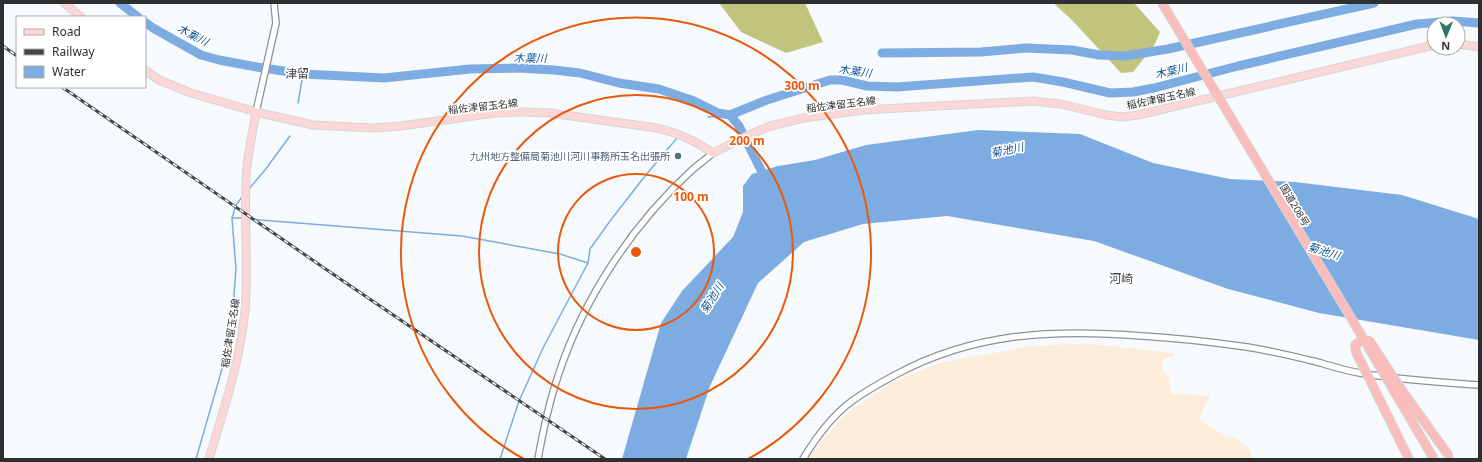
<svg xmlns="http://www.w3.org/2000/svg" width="1482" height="462" font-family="'Noto Sans','Noto Sans JP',sans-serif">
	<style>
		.industrial { fill: #fbedd9 }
		.forest { fill: #c0c47c }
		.water { fill: #7dace2 }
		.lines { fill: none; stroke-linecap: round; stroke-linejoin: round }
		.stream { stroke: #7dace2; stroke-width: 1.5 }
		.river { stroke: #7dace2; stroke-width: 9 }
		.minor-casing { stroke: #8e9295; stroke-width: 8 }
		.major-casing { stroke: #d5d5d6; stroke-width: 9 }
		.minor { stroke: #fff; stroke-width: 5.5 }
		.major { stroke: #fcd7d6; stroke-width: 7 }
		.rail-casing { stroke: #434547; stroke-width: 3 }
		.rail { stroke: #fff; stroke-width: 1.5; stroke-dasharray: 4.5; stroke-linecap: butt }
		.highway-bridge-casing { stroke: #d5d5d6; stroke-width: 10; stroke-linecap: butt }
		.highway-bridge { stroke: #fabdbb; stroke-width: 8 }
		.ring { fill: none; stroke: #e8590c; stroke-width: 2 }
		.service-dot { fill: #5c6f8a; stroke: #fff; stroke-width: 1.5 }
		.labels { text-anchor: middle; stroke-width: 3.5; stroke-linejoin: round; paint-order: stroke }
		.street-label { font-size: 10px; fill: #2e2f31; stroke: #fff }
		.service-label { font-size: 10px; fill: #4e5e75; stroke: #fff; text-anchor: end }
		.water-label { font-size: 11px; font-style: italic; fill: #105495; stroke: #fff }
		.quarter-label { font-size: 12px; fill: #45484b; stroke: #fff }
		.centre { fill: #e8590c; stroke: #fff; stroke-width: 2 }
		.ring-label { font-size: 12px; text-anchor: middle; font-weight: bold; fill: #e8590c; stroke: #fff; stroke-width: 3.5; stroke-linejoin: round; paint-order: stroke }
	</style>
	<rect width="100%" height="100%" fill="#f6fafd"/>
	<path class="industrial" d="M 1068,344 L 1092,344 L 1174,353 L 1174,356 L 1164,359 L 1162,361 L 1163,372 L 1167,374 L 1169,379 L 1171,394 L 1210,396 L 1200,417 L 1201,420 L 1225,436 L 1236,438 L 1249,449 L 1255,459 L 807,459 L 836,424 L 850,411 L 893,382 L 915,373 L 940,363 L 964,358 L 1028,347 Z"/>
	<g class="forest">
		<path d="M 719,3 L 805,3 L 823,42 L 786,53 L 741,32 Z"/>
		<path d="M 1053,3 L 1134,3 L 1160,32 L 1154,46 L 1133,72 L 1121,73 L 1071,19 Z"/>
	</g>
	<path class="water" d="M 978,130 L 1080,134 L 1153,163 L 1230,179 L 1295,182 L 1402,195 L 1479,219 L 1479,340 L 1319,313 L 1228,289 L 1094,241 L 947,216 L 863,224 L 804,242 L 758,283 L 710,386 L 686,459 L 622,459 L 661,323 L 682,291 L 733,237 L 743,212 L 743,186 L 752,174 L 778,166 L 815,160 L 866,145 Z"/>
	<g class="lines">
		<g class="stream">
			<path d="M 298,103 L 303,74"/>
			<path d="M 708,117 L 730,115"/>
			<path d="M 248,190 L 265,170 L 290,136"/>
			<path d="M 232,218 L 242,218"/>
			<path d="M 248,219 L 462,236 L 560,254 L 588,263"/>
			<path d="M 196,459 L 224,362 L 230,337 L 232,320 L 236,269 L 232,218 L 236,205 L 242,197"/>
			<path d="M 500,459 L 519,401 L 544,346 L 588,263 L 590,249 L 610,221 L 645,176 L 677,138"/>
		</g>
		<g class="river">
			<path d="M 120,3 L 138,17"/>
			<path d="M 145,22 L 153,28 L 201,55 L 219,60 L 257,67 L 303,74 L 384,78 L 470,69 L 518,68 L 554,70 L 580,73 L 619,83 L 659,89 L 694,101 L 718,113 L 730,115 L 767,100 L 830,80 L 842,80 L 867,86 L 897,87 L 1033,77 L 1063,82 L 1110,93 L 1133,92 L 1154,88 L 1238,66 L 1417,24 L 1453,21 L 1479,23"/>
			<path d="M 882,53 L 981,52 L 1026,48 L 1072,50 L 1099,55 L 1125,56 L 1168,49 L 1374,3"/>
			<path d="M 730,115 L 739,126 L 767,182"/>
		</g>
		<defs>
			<g id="minor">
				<path d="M 256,112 L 276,23 L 274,3"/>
				<path d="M 538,459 C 543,431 549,403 558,376 C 583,299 632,225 692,170 C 699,164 706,159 713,153"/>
				<path d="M 803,459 C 815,439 833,415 852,401 C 866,391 880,383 895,375 C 974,332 1055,329 1142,336 C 1177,338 1212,342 1247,347 C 1272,351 1297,357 1321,363 C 1334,367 1347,371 1360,373 C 1399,380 1440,382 1479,385"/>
			</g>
			<g id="major">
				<path d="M 64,3 L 81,17"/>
				<path d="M 1458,44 L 1479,47"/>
				<path d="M 145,70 L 159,80 L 191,93 L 256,112 L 313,125 L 375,128 L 401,126 L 495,113 L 524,112 L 550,113 L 657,128 C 681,134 693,140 713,153 L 751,134 L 770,126 L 804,118 L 863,110 L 1033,101 L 1061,104 L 1106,115 L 1122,117 L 1138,115 L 1434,45"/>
				<path d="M 209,459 C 225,405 244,350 246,294 C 248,251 243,209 247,166 C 249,148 253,130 256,112"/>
			</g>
		</defs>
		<use href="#minor" class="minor-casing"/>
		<use href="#major" class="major-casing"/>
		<use href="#minor" class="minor"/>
		<use href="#major" class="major"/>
		<defs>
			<g id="rail">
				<path d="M 3,46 L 17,56"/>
				<path d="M 62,87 L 327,270 L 605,459"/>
			</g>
		</defs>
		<use href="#rail" class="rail-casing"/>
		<use href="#rail" class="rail"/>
		<defs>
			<g id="highway-bridge">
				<path d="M 1162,3 L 1347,311 L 1434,459"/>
				<path d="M 1363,339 L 1355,345 L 1356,352 L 1409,459"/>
				<path d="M 1369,340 L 1403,392 L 1449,456"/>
			</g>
		</defs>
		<use href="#highway-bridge" class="highway-bridge-casing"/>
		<use href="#highway-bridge" class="highway-bridge"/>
	</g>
	<g class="ring">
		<circle cx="636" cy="252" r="78"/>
		<circle cx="636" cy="252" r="157"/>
		<path d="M524 459A235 235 0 1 1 748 459"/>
	</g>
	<circle class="service-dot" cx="678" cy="156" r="4"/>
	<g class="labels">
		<g class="street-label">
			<text transform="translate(1161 98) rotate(-12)" y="4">稲佐津留玉名線</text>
			<text transform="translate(841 104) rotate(-7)" y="4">稲佐津留玉名線</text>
			<text transform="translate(483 106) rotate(-6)" y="4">稲佐津留玉名線</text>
			<text transform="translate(1295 205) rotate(59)" y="4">国道208号</text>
			<text transform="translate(230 333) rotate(-81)" y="4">稲佐津留玉名線</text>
		</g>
		<g class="service-label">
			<text x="670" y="160">九州地方整備局菊池川河川事務所玉名出張所</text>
		</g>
		<g class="water-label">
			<text transform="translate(193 35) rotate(28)" y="4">木葉川</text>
			<text transform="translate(530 58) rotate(1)" y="4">木葉川</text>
			<text transform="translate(855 71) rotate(8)" y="4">木葉川</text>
			<text transform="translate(1171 71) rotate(-14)" y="4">木葉川</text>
			<text transform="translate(1007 150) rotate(-12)" y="4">菊池川</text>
			<text transform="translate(1324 251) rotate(17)" y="4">菊池川</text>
			<text transform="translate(712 298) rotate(-57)" y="4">菊池川</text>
		</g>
		<g class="quarter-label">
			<text x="297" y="78">津留</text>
			<text x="1121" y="283">河崎</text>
		</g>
	</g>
	<circle cx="636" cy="252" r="6" class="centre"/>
	<g class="ring-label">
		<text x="802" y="90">300 m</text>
		<text x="747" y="145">200 m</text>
		<text x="691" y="201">100 m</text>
	</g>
	<rect width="1482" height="462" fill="none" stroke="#2e2f31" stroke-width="8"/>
	<rect x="16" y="16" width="130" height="72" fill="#ffffff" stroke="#abacad"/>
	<rect x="24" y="29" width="20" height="6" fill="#fcd7d6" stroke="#abacad"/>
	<text x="52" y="36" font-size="12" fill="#2e2f31">Road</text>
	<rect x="24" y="49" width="20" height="6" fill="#434547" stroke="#abacad"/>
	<text x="52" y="56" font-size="12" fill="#2e2f31">Railway</text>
	<rect x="24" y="66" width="20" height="12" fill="#7dace2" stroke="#abacad"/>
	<text x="52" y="76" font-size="12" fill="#2e2f31">Water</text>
	<g transform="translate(1446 36) rotate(181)"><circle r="19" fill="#ffffff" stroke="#abacad"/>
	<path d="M0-3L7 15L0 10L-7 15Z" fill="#2f766d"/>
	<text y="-6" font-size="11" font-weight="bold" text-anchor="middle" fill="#2e2f31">N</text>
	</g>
</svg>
